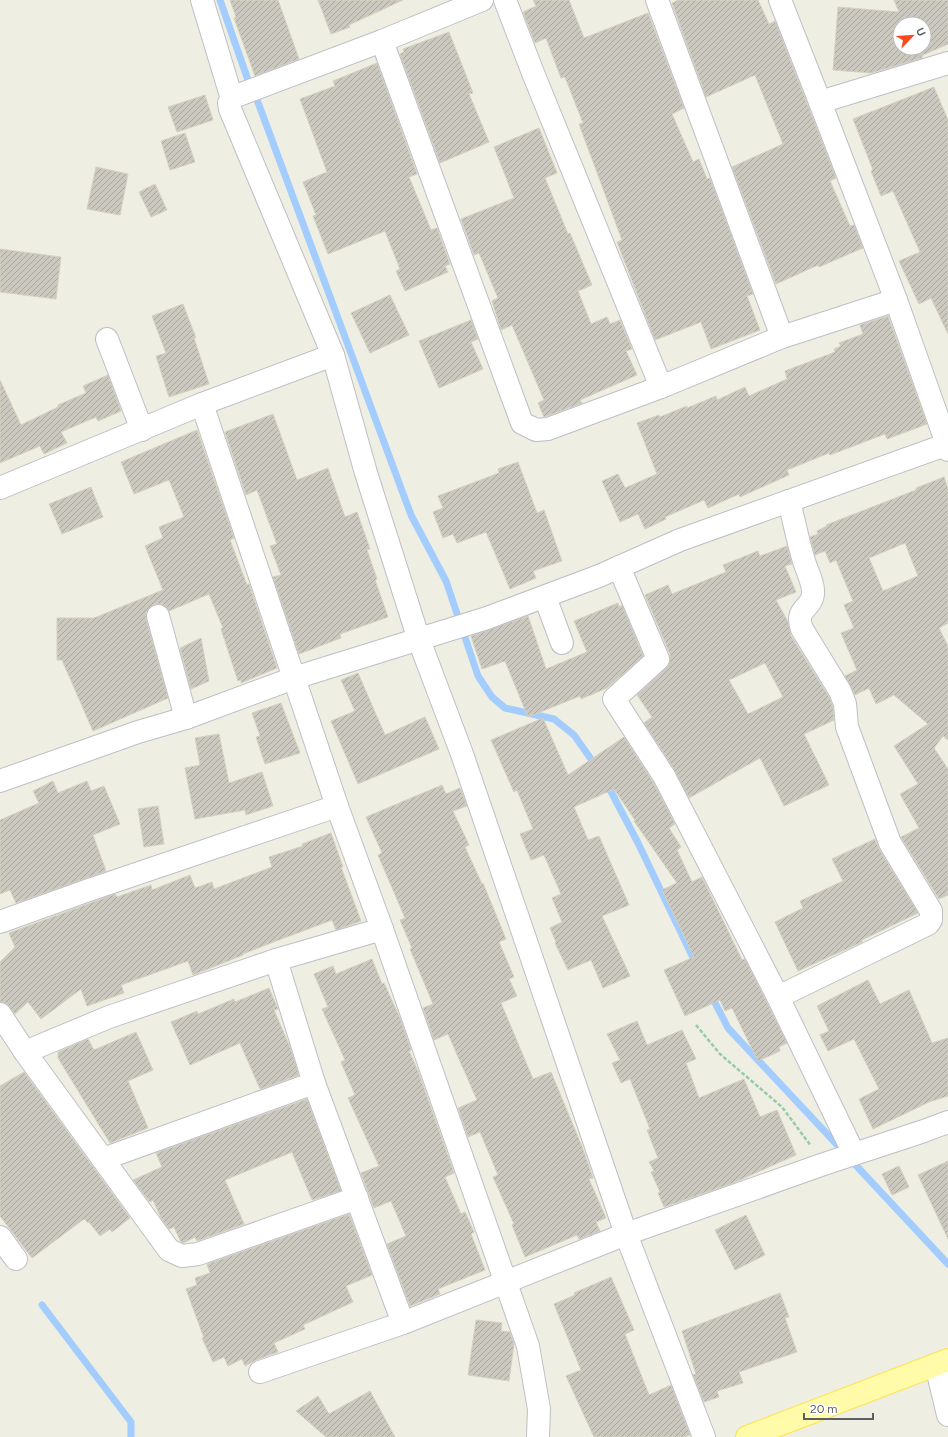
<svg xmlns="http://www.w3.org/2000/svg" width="948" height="1437" font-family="Figtree,sans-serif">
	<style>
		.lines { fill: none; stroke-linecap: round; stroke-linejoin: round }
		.stream { stroke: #a3ccff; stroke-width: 7 }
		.building { fill: url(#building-hatch); stroke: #d5d1c0; fill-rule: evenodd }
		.minor-casing { stroke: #bdbfc5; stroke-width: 24 }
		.major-casing { stroke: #ffe24c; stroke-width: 24 }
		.path { stroke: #95cbab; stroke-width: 2.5; stroke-dasharray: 4 2; stroke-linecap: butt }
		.minor { stroke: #fff; stroke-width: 22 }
		.major { stroke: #fffba8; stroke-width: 22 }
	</style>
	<defs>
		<pattern id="building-hatch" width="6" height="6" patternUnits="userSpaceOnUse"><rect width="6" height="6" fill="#cac8bf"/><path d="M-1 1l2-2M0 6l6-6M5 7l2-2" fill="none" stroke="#a7a69f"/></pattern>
	</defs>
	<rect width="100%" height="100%" fill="#efeee2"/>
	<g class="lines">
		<g class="stream">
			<path d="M 220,0 L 248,80"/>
			<path d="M 256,97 L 411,515 L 446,581 L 478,676 L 492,697 L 505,708 L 554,719 L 574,735 L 596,766"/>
			<path d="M 607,784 L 638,843 L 697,966"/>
			<path d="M 711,995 L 728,1028 L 843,1151"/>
			<path d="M 850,1159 L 948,1264"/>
			<path d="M 42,1305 L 131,1422 L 131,1437"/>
		</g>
	</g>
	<g class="building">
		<path d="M 230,0 L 278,0 L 299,59 L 255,76 L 234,18 L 236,17 Z"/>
		<path d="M 318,0 L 403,0 L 349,25 L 350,27 L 331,34 Z"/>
		<path d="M 533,0 L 569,0 L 584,38 L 648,13 L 684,108 L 672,114 L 693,162 L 699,159 L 707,179 L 710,178 L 753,294 L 747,296 L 760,330 L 711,349 L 701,322 L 655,340 L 617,242 L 622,240 L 579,124 L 583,123 L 565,77 L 561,78 L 546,38 L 535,43 L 523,12 L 536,6 Z"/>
		<path d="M 679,0 L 758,0 L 769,24 L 775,21 L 836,178 L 830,181 L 850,226 L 854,225 L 863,248 L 819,267 L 818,265 L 776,284 L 732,167 L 783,144 L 755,75 L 706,97 L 672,3 Z"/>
		<path d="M 894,0 L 948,0 L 948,44 L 923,55 L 922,56 L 922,58 L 871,73 L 833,70 L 838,7 L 899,12 ZM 900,24 L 924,24 L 924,48 L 900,48 Z"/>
		<path d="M 449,32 L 473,93 L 469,94 L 489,142 L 440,163 L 400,54 L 404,52 L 403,49 Z"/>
		<path d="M 377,63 L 417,174 L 409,177 L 431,230 L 437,228 L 450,264 L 445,266 L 448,272 L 405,291 L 396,271 L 400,269 L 385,231 L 328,254 L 313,216 L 316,215 L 303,182 L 327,172 L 300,99 L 335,86 L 333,81 Z"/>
		<path d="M 934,87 L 948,120 L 948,334 L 931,298 L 919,304 L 899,261 L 920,252 L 893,191 L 881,196 L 871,171 L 873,170 L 853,119 Z"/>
		<path d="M 205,95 L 213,120 L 177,132 L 168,107 Z"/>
		<path d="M 539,128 L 557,173 L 545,178 L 568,234 L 570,233 L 592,285 L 578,291 L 591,324 L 607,317 L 610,324 L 620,320 L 632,349 L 626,351 L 637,375 L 580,400 L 582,403 L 544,417 L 538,403 L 544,400 L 512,325 L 501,330 L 492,301 L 498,298 L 479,253 L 474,255 L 461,219 L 514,198 L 494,147 Z"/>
		<path d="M 185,133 L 195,162 L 170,170 L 161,141 Z"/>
		<path d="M 96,167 L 128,174 L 120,215 L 87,209 Z"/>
		<path d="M 155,184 L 167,210 L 151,217 L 139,192 Z"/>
		<path d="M 0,249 L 61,257 L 56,299 L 0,292 Z"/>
		<path d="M 390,295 L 409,335 L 370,353 L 351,313 Z"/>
		<path d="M 183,304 L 196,338 L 194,338 L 209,384 L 169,397 L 156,356 L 166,353 L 152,316 Z"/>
		<path d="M 888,316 L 927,424 L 887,439 L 885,434 L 830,455 L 829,453 L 787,470 L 789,475 L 740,497 L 739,494 L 708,508 L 704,500 L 665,517 L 666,519 L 645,529 L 638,514 L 620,522 L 602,481 L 618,474 L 625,488 L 657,474 L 637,423 L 659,415 L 660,417 L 687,406 L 687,408 L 716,396 L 717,400 L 745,387 L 749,396 L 787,379 L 785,371 L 835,352 L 834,349 L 841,346 L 839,343 L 863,334 L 860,325 Z"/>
		<path d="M 471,320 L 478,339 L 471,342 L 483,369 L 439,388 L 419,341 Z"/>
		<path d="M 108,375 L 121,411 L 98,421 L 96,417 L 61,432 L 67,443 L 44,454 L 40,446 L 0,463 L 0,380 L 21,425 L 58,407 L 58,405 L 86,393 L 83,386 Z"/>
		<path d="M 273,414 L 297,480 L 328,468 L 345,517 L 357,512 L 370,549 L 367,550 L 377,579 L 375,580 L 388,617 L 340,634 L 341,638 L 299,654 L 273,577 L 281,575 L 270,546 L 277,544 L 257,490 L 246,495 L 225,432 Z"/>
		<path d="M 197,430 L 234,538 L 230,540 L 247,585 L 249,584 L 277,668 L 241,683 L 241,680 L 238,681 L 221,629 L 223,628 L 209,594 L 169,611 L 166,607 L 162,604 L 154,604 L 149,608 L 146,612 L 146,619 L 168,698 L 93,731 L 62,660 L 57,660 L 57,618 L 94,618 L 163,590 L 145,546 L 163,538 L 159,527 L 184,517 L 169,480 L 134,494 L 121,462 Z"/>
		<path d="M 518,462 L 537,513 L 544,510 L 562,561 L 533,571 L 536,578 L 510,589 L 486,532 L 457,543 L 453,534 L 443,538 L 433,512 L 443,508 L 438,496 L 499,473 L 498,469 Z"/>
		<path d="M 944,477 L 948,489 L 948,623 L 939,628 L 948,646 L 948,740 L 943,736 L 934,748 L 948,769 L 948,895 L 939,899 L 901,837 L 919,828 L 900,794 L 918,784 L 894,746 L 928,724 L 894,695 L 876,704 L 869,688 L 855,695 L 845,676 L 857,670 L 841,633 L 854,628 L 844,605 L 853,601 L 836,560 L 830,563 L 825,551 L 815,555 L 810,537 L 818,534 L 817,531 L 827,526 L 826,525 L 916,490 L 916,488 ZM 905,543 L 918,576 L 883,591 L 869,558 Z"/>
		<path d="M 91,487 L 103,517 L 62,534 L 49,504 Z"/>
		<path d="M 787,546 L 792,564 L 785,566 L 796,592 L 776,600 L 788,622 L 791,636 L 829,697 L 833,707 L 834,720 L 804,734 L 829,785 L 784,806 L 760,758 L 689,798 L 674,769 L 644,723 L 652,717 L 637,695 L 666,668 L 670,661 L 670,654 L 645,595 L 668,585 L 672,594 L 726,572 L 723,565 L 758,551 L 760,556 ZM 765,663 L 783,697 L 748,714 L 729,680 Z"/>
		<path d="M 618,603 L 619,607 L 622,605 L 643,656 L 607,688 L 581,699 L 580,696 L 528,717 L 505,661 L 482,669 L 471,636 L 528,616 L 546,669 L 587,652 L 574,621 Z"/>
		<path d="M 201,638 L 209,681 L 191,689 L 180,648 Z"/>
		<path d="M 358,673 L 385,735 L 425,717 L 439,749 L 358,784 L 331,721 L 355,711 L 341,680 Z"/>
		<path d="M 281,703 L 300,753 L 265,764 L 256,737 L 260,736 L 252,713 Z"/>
		<path d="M 543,718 L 568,775 L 624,737 L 653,782 L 675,824 L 669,828 L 681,847 L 677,850 L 692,882 L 702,877 L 742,960 L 745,959 L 787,1043 L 779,1047 L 780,1051 L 758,1061 L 732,1008 L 725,1011 L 720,1000 L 685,1016 L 664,970 L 694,957 L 662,890 L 677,883 L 634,821 L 635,820 L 614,789 L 574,807 L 588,840 L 599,836 L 629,905 L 602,916 L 630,976 L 603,988 L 591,960 L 568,970 L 555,943 L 556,942 L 550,928 L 562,922 L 552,898 L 561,894 L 544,855 L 531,860 L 520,834 L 533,829 L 517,790 L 514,792 L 491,740 Z"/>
		<path d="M 219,734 L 229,783 L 262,772 L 273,806 L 246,815 L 245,810 L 195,819 L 185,768 L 200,765 L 195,738 Z"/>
		<path d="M 53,781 L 58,793 L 87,781 L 91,791 L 104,786 L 120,824 L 93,835 L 106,871 L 16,903 L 10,890 L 0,894 L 0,820 L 39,803 L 33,791 Z"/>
		<path d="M 442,785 L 446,794 L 460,788 L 467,806 L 453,811 L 469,845 L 465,847 L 482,884 L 483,883 L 506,939 L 499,942 L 514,977 L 509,979 L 517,996 L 501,1003 L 533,1079 L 551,1072 L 583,1149 L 593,1178 L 589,1179 L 606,1218 L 596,1222 L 600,1231 L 579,1239 L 577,1235 L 525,1257 L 512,1225 L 514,1224 L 493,1177 L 498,1175 L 480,1132 L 468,1137 L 458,1108 L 477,1100 L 448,1034 L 434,1040 L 423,1008 L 433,1004 L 410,949 L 412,948 L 400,920 L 405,918 L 378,855 L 382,853 L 366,817 Z"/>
		<path d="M 158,806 L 164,844 L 144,847 L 138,809 Z"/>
		<path d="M 331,833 L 343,867 L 341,867 L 361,921 L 336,930 L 332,920 L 271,943 L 243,954 L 243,955 L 193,975 L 188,961 L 121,985 L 124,993 L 87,1006 L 81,989 L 41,1019 L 28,1002 L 15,1014 L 6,1003 L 0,1002 L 0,962 L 15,947 L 9,933 L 115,894 L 117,897 L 151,885 L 152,890 L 190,875 L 195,888 L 212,882 L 214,889 L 272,867 L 269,857 L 303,846 L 302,844 Z"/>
		<path d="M 875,839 L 879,849 L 918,913 L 862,940 L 862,942 L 798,971 L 775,922 L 803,908 L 800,901 L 843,881 L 832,859 Z"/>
		<path d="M 372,959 L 382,984 L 384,983 L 400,1018 L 411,1050 L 409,1051 L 418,1071 L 454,1173 L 445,1177 L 461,1214 L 465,1212 L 474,1232 L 471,1234 L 485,1270 L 438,1289 L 440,1294 L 410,1306 L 387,1244 L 406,1236 L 391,1201 L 374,1208 L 361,1173 L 379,1166 L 348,1098 L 355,1095 L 341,1062 L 345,1060 L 322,1009 L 328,1007 L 314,974 L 333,966 L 336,974 Z"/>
		<path d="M 868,980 L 880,1004 L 909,990 L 932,1043 L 948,1038 L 948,1096 L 929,1102 L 873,1129 L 859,1099 L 879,1089 L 854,1039 L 828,1051 L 820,1035 L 829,1031 L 817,1006 Z"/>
		<path d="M 269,988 L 278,1009 L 274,1010 L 290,1047 L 299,1075 L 260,1089 L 240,1043 L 190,1065 L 171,1022 L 197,1011 L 198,1014 L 234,999 L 235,1002 Z"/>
		<path d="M 637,1021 L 647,1045 L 682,1030 L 696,1059 L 686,1063 L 699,1098 L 744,1079 L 760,1117 L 777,1110 L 796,1155 L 733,1183 L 664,1207 L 658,1193 L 660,1192 L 651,1172 L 654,1171 L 649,1162 L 658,1158 L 647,1130 L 650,1129 L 630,1079 L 621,1083 L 612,1063 L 620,1060 L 607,1034 Z"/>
		<path d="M 136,1032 L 153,1070 L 128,1081 L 148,1128 L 110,1143 L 58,1058 L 58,1052 L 88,1039 L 94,1050 Z"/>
		<path d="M 24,1072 L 130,1218 L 112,1232 L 110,1229 L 100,1236 L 89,1222 L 88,1223 L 84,1219 L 32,1258 L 0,1216 L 0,1086 Z"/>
		<path d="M 307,1099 L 341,1191 L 312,1200 L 292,1152 L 225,1180 L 244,1224 L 197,1241 L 195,1237 L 183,1243 L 181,1242 L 174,1227 L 169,1229 L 161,1218 L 153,1200 L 150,1202 L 133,1180 L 162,1167 L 156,1153 Z"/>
		<path d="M 948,1161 L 948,1239 L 918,1175 Z"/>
		<path d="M 899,1166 L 909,1187 L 892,1195 L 882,1174 Z"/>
		<path d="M 349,1214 L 372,1275 L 346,1286 L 353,1302 L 303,1325 L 305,1329 L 274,1343 L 278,1352 L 256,1360 L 245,1366 L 242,1359 L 228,1366 L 224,1357 L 213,1362 L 202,1338 L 204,1338 L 186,1289 L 197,1285 L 195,1278 L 210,1273 L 207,1264 Z"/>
		<path d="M 746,1215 L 765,1255 L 735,1270 L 715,1230 Z"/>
		<path d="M 611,1277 L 634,1330 L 625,1334 L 649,1395 L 671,1385 L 690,1435 L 684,1437 L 594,1437 L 566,1376 L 581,1370 L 554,1304 L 575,1295 L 574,1293 Z"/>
		<path d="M 780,1293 L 789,1317 L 785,1318 L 797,1352 L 739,1372 L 743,1383 L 717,1391 L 719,1397 L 704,1402 L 693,1375 L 696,1374 L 682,1331 Z"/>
		<path d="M 476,1320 L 502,1323 L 501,1331 L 510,1332 L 514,1344 L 509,1381 L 468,1375 Z"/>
		<path d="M 370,1391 L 395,1437 L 326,1437 L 296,1411 L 318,1396 L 329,1414 Z"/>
	</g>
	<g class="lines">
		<defs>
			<g id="minor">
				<path d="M 202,0 L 232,99"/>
				<path d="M 482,0 L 382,41 L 236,96 L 232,99 L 229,103 L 230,109 L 333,355 L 366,473 L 419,640 L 462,754 L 626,1234 L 704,1437"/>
				<path d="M 505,0 L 533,73 L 661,387 L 782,337 L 896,300"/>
				<path d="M 657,0 L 782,337"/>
				<path d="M 780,0 L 820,102 L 896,300 L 947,444 L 948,450"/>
				<path d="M 382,41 L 522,423 L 536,430 L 548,429 L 661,387"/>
				<path d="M 820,102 L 948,63"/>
				<path d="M 107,339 L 142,430"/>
				<path d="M 202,404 L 337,806 L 382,929 L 528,1346 L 539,1409 L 538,1437"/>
				<path d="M 0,488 L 202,404 L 333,355"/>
				<path d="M 619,567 L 658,659 L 614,699 L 664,776 L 778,997 L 854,1154"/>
				<path d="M 545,597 L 562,643"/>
				<path d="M 158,616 L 186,718"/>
				<path d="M 0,781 L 138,732 L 186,718 L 294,678 L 487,618 L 599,576 L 680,540 L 948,444"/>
				<path d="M 0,922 L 86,891 L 337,806"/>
				<path d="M 276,960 L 314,1083 L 403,1323"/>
				<path d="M 778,997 L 928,924 L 931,920 L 931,911 L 890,843 L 850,735 L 847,727 L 845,704 L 840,691 L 802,629 C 794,608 812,609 813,594 C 814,584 807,571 804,561 C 798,542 794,521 789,501"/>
				<path d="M 0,1014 L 25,1052 L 169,1250 L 182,1256 L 198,1254 L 357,1198"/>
				<path d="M 25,1052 L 109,1017 L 276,960 L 382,929"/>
				<path d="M 103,1159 L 314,1083"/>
				<path d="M 0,1237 L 16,1259"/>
				<path d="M 936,1365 L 948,1415"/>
				<path d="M 260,1372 L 403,1323 L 626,1234 L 824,1164 L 921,1132 L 948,1122"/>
			</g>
			<path id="major" d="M 747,1437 L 948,1360"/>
		</defs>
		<use href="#minor" class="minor-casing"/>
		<use href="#major" class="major-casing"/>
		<path class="path" d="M 696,1025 L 720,1054 L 782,1107 L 811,1146"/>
		<use href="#minor" class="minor"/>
		<use href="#major" class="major"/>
	</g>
	<g transform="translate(912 36) rotate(65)"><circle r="19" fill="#ffffff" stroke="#bdbfc1"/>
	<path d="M0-3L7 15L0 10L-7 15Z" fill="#fb481d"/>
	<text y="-6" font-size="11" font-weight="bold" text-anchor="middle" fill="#5b5e65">U</text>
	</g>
	<path d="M804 1413v6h69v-6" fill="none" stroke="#5b5e65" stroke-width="2"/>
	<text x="810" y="1413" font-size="12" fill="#5b5e65" stroke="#ffffff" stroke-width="3" paint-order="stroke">20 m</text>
</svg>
